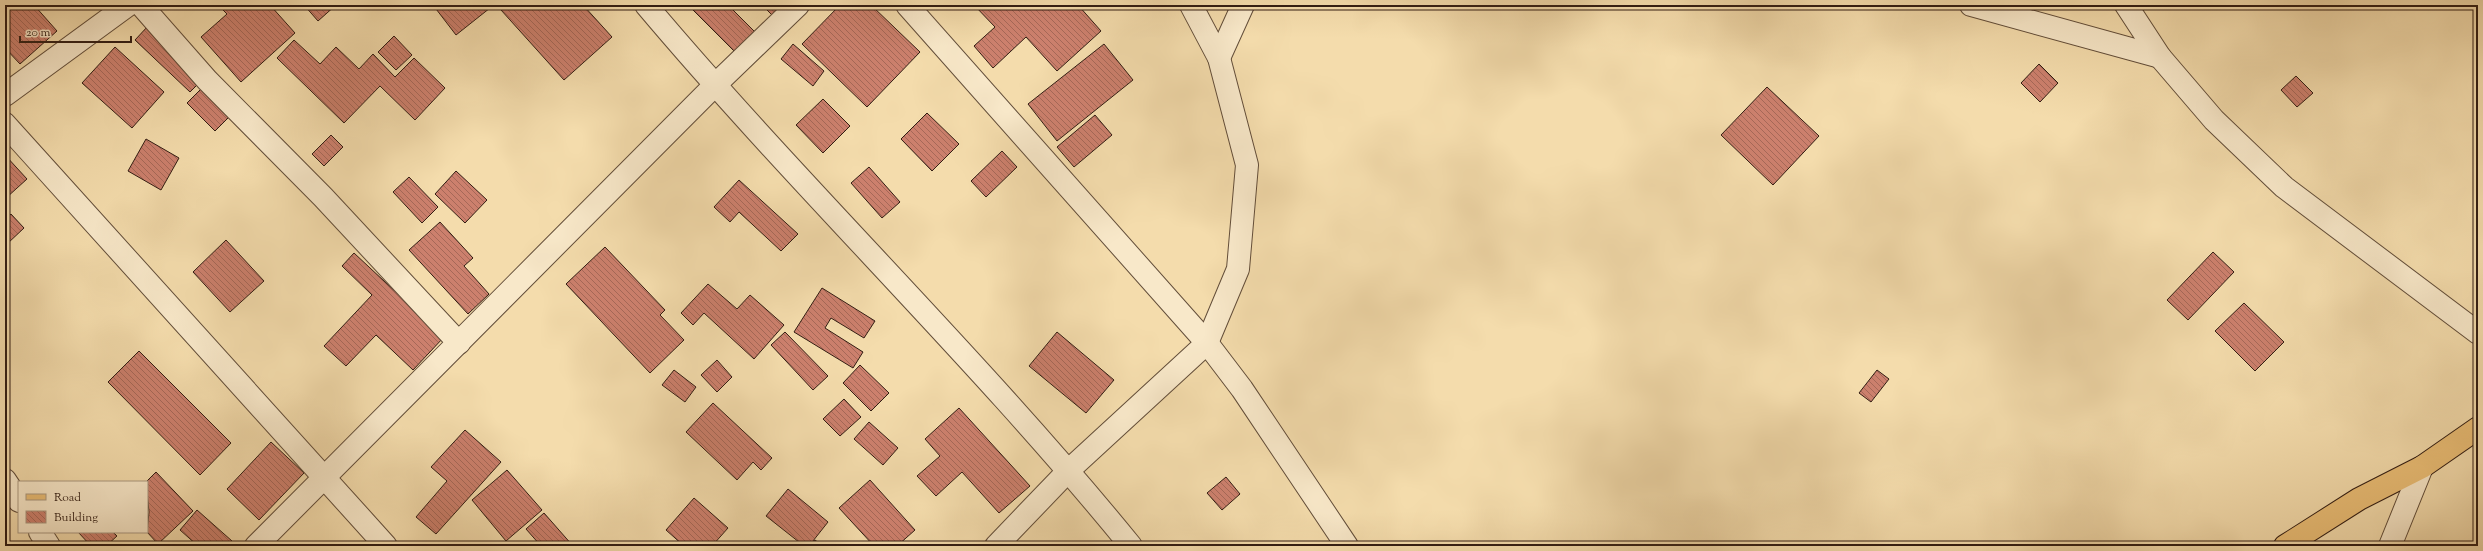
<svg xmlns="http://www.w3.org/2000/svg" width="2483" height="551" font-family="'Sorts Mill Goudy',serif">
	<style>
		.building { fill: url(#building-back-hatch); stroke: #321d13 }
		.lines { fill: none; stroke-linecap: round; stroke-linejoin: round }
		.minor-casing { stroke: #624d39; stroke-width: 24 }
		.primary-casing { stroke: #321d13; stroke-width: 24 }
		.minor { stroke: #f8e8c9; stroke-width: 22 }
		.primary { stroke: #eabe76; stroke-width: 22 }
	</style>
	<defs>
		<pattern id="building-back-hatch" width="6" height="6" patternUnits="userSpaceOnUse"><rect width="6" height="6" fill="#cc806d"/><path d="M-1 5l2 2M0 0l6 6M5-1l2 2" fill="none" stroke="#a66858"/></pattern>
	</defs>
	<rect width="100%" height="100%" fill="#f4dcac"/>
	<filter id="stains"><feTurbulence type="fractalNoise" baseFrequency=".005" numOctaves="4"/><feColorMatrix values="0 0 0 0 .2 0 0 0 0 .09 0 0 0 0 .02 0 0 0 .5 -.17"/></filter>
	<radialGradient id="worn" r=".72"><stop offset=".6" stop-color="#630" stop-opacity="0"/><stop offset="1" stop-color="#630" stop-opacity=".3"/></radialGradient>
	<g class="building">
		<path d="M 5,5 L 34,5 L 57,31 L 20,64 L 5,48 Z"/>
		<path d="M 218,5 L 270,5 L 295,33 L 241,82 L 201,37 L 227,14 Z"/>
		<path d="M 304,5 L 336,5 L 318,21 Z"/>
		<path d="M 433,5 L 488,5 L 490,8 L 456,35 Z"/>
		<path d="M 507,5 L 583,5 L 612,37 L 564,80 L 501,10 Z"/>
		<path d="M 688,5 L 728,5 L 756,33 L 736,53 Z"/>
		<path d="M 762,5 L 784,5 L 773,16 Z"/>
		<path d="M 840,5 L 871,5 L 920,52 L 867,107 L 802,44 Z"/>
		<path d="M 974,5 L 1078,5 L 1101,31 L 1057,71 L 1026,37 L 993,68 L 974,46 L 995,27 Z"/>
		<path d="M 148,26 L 203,79 L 190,92 L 135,40 Z"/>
		<path d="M 394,36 L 412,55 L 396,70 L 378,52 Z"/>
		<path d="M 294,40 L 320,64 L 336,47 L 359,69 L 373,54 L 395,77 L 414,58 L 445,88 L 415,120 L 380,86 L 344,123 L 277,58 Z"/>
		<path d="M 793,44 L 824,71 L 813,86 L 781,59 Z"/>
		<path d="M 1104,44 L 1133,80 L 1057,141 L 1028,104 Z"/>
		<path d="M 115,47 L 164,92 L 132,128 L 82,83 Z"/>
		<path d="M 2039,64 L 2058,83 L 2040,102 L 2021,83 Z"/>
		<path d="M 2296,76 L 2313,93 L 2297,107 L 2281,90 Z"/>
		<path d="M 207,83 L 235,111 L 215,131 L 187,103 Z"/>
		<path d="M 1767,87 L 1819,136 L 1773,185 L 1721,135 Z"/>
		<path d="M 823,99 L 850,126 L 823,153 L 796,125 Z"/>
		<path d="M 927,113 L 959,144 L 932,171 L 901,139 Z"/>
		<path d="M 1095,115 L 1112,135 L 1074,167 L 1057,147 Z"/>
		<path d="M 331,135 L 343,147 L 324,166 L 312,154 Z"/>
		<path d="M 146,139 L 179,158 L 161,190 L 128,171 Z"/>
		<path d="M 1002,151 L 1017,167 L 986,197 L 971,181 Z"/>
		<path d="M 5,155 L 27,179 L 6,198 L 5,197 Z"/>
		<path d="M 869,167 L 900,202 L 882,218 L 851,183 Z"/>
		<path d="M 456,171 L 487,200 L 465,223 L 435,194 Z"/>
		<path d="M 409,177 L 438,207 L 422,223 L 393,192 Z"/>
		<path d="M 739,180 L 798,234 L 781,251 L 739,212 L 730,222 L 714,207 Z"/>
		<path d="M 11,214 L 24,228 L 7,244 L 5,242 L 5,220 Z"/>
		<path d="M 440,222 L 473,258 L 464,266 L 489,294 L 468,314 L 409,250 Z"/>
		<path d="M 226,240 L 264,281 L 230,312 L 193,272 Z"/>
		<path d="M 605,247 L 665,310 L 660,315 L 684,340 L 650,373 L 566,284 Z"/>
		<path d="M 2213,252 L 2234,272 L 2188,320 L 2167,300 Z"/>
		<path d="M 354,253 L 444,337 L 413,370 L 376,335 L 346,366 L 324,346 L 372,295 L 342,266 Z"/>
		<path d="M 708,284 L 737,309 L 750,295 L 784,325 L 754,359 L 704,313 L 693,325 L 681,313 Z"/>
		<path d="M 822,288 L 875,321 L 864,338 L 831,318 L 825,328 L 863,352 L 853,368 L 794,332 Z"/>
		<path d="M 2244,303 L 2284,342 L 2255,371 L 2215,331 Z"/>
		<path d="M 785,332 L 828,376 L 813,390 L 771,345 Z"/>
		<path d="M 1057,332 L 1114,380 L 1086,413 L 1029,366 Z"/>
		<path d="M 139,351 L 231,443 L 200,475 L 108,382 Z"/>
		<path d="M 717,360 L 732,377 L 717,392 L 701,375 Z"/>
		<path d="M 860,365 L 889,393 L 871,411 L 843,383 Z"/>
		<path d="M 674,370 L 696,387 L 685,402 L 662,385 Z"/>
		<path d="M 1877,370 L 1889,379 L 1871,402 L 1859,393 Z"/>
		<path d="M 844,399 L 861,417 L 840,436 L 823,419 Z"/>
		<path d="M 713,403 L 772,458 L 761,470 L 753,462 L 737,480 L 686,432 Z"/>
		<path d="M 959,408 L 1030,486 L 999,513 L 962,472 L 936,496 L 917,476 L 940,456 L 925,439 Z"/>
		<path d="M 869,422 L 898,448 L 883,465 L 854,439 Z"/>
		<path d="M 465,430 L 501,462 L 436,534 L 416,517 L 447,481 L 431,467 Z"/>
		<path d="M 271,442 L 304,473 L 259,520 L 227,489 Z"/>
		<path d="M 507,470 L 542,510 L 506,541 L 472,500 Z"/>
		<path d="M 156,472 L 193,511 L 158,544 L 147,532 L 149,512 L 146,482 Z"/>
		<path d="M 1226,477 L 1240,494 L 1222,510 L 1207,493 Z"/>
		<path d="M 870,480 L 915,530 L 897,546 L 874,546 L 839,508 Z"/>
		<path d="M 788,489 L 828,522 L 809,546 L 804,546 L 766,516 Z"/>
		<path d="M 694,498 L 728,528 L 712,546 L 684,546 L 666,530 Z"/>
		<path d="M 197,510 L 232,541 L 228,546 L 198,546 L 180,530 Z"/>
		<path d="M 544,513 L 573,546 L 541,546 L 526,529 Z"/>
		<path d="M 78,532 L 113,532 L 117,536 L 106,546 L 91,546 Z"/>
		<path d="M 815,540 L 823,546 L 810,546 Z"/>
	</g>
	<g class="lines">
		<defs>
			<g id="minor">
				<path d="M 141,5 L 207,80 L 323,197 L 459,343"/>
				<path d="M 646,5 C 802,190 978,358 1131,546"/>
				<path d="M 907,5 L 1207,343 L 1242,389 L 1347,546"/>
				<path d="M 1971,5 L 2160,57"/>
				<path d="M 2126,5 L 2160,57 L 2214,120 L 2284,187 L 2478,333"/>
				<path d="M 1219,58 L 1243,5"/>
				<path d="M 5,95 L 128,5"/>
				<path d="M 5,124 L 386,546"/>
				<path d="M 5,480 L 19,501"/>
				<path d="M 40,532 L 49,546"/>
				<path d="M 256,546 L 714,86 L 798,5"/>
				<path d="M 996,546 L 1069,470 L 1207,343 L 1238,269 L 1247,165 L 1219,58 L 1191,5"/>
				<path d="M 2390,546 L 2422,467"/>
			</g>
			<path id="primary" d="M 2285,546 L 2359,499 L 2422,467 L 2478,428"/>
		</defs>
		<use href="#minor" class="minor-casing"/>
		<use href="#primary" class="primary-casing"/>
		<use href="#minor" class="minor"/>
		<use href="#primary" class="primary"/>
	</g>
	<rect width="2483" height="551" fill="none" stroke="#f4dcac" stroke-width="20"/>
	<rect x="6" y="6" width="2471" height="539" fill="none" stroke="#321d13" stroke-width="2"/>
	<rect x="10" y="10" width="2463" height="531" fill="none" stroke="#321d13"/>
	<rect x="18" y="481" width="130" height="52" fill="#f8e8c9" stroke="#a99780"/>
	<rect x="26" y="494" width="20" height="6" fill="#eabe76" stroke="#a99780"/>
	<text x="54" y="501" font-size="12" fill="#321d13">Road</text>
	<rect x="26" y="511" width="20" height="12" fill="url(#building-back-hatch)" stroke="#a99780"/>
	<text x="54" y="521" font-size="12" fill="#321d13">Building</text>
	<path d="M20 36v6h111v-6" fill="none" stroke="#321d13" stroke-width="2"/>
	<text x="26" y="36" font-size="12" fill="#321d13" stroke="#f8e8c9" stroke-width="3" paint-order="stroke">20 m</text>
	<rect width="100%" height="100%" filter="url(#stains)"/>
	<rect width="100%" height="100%" fill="url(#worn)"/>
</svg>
